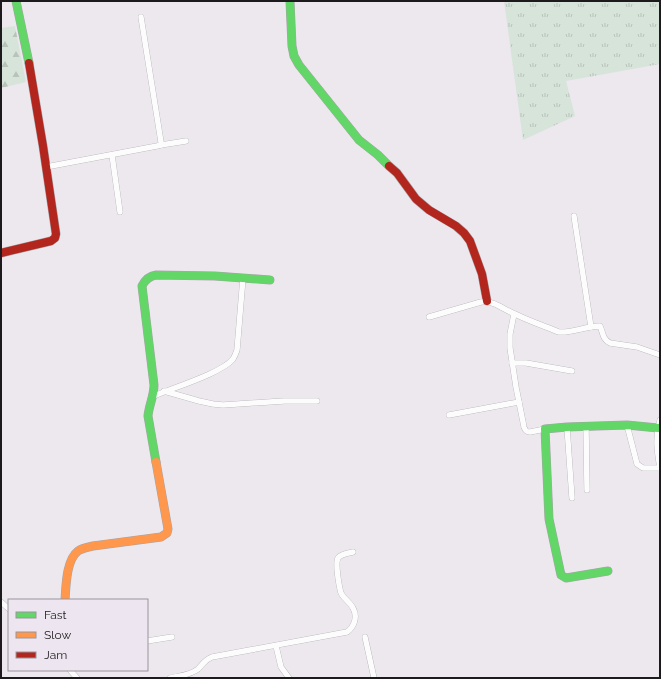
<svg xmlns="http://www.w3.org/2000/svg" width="661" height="679" font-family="Raleway,sans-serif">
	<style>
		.grass { fill: url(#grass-tufts) }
		.forest { fill: url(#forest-firs) }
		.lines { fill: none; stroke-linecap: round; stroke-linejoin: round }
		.street-casing { stroke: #a7a4a9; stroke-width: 6 }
		.fast-casing { stroke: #a7a4a9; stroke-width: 9 }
		.slow-casing { stroke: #a7a4a9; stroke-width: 9 }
		.jam-casing { stroke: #a7a4a9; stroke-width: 9 }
		.street { stroke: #fcfcfc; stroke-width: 5.5 }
		.fast { stroke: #63d668; stroke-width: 8 }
		.slow { stroke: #ff974d; stroke-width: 8 }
		.jam { stroke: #b3261e; stroke-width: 8 }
	</style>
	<defs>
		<pattern id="grass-tufts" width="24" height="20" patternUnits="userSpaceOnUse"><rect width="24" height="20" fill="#d7e4da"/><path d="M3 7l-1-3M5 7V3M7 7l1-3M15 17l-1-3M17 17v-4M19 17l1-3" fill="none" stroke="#b8c3bb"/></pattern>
		<pattern id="forest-firs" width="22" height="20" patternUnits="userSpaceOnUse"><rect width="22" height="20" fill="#d7e4da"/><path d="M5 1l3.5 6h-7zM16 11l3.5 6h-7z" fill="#b8c3bb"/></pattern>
	</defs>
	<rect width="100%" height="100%" fill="#ece8ee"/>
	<path class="grass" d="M 504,1 L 660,1 L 660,64 L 566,81 L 575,116 L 523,140 Z"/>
	<path class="forest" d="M 15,26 L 26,82 L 1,88 L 1,28 Z"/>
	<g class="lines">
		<defs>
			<g id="street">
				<path d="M 161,145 L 186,141"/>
				<path d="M 112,155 L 120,212"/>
				<path d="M 46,167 L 157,146 L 161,145 L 161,142 L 141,17"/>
				<path d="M 574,216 L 591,327"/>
				<path d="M 514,314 L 510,334 L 510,348 L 516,387 L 524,427 C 525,430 526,432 530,432 L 545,429"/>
				<path d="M 429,317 L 481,302 C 494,300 504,310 515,314 C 529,321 544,326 559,332 C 573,333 586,326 600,326 C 603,332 602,339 610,343 L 637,347 L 660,355"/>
				<path d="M 512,363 L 526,363 L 572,371"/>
				<path d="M 164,391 L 199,401 L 213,404 L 223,405 L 284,401 L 317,401"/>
				<path d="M 154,396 C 172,388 222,373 233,359 C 235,356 236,353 237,350 L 243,278"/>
				<path d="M 449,415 L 519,402"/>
				<path d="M 660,420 C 655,437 657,451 660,468"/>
				<path d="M 627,425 L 637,464 L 643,468 L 660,468"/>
				<path d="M 586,426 L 587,490"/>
				<path d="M 567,427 L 572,498"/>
				<path d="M 1,602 L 9,609"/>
				<path d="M 365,637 L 374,678"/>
				<path d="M 147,641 L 172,637"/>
				<path d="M 276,646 L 281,667 L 289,678"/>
				<path d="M 70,670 L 77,678"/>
				<path d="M 170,678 C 179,676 191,675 198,669 C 203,664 204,660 212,657 L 347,632 C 354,627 358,617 353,608 C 350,602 344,599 341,593 C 339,586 335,563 338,558 C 341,554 349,553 353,552"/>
			</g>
			<g id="fast">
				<path d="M 16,1 L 29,63"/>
				<path d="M 290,1 L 292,46 L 294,56 L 299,65 L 359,140 L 378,155 L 389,166"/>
				<path d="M 156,462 L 148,416 C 149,405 154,396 154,385 L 142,286 C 145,280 149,276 156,275 L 215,276 L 270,280"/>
				<path d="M 608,571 L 566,578 L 561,575 L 549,519 L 545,429 L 567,427 L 627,425 L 658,428"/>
			</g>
			<path id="slow" d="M 65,600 C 66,587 66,560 78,551 C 82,548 88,547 93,546 L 161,537 L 167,533 L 168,529 L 156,462"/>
			<g id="jam">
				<path d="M 389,166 L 397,173 L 416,199 L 429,210 L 456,226 L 464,233 L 470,241 L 482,274 L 487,301"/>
				<path d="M 1,253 L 51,241 L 55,238 L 56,234 L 43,146 L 29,63"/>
			</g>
		</defs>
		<use href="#street" class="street-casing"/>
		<use href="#fast" class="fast-casing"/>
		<use href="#slow" class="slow-casing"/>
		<use href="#jam" class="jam-casing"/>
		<use href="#street" class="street"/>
		<use href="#fast" class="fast"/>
		<use href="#slow" class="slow"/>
		<use href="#jam" class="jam"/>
	</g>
	<rect width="661" height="679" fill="none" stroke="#1d1a1e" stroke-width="4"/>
	<rect x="8" y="599" width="140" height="72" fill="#ede6f0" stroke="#9a949c"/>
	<rect x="16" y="612" width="20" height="6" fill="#63d668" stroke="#9a949c"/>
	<text x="44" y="619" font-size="12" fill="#1d1a1e">Fast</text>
	<rect x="16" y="632" width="20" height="6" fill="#ff974d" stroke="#9a949c"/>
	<text x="44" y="639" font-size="12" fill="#1d1a1e">Slow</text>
	<rect x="16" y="652" width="20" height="6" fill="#b3261e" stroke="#9a949c"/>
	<text x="44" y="659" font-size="12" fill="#1d1a1e">Jam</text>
</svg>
